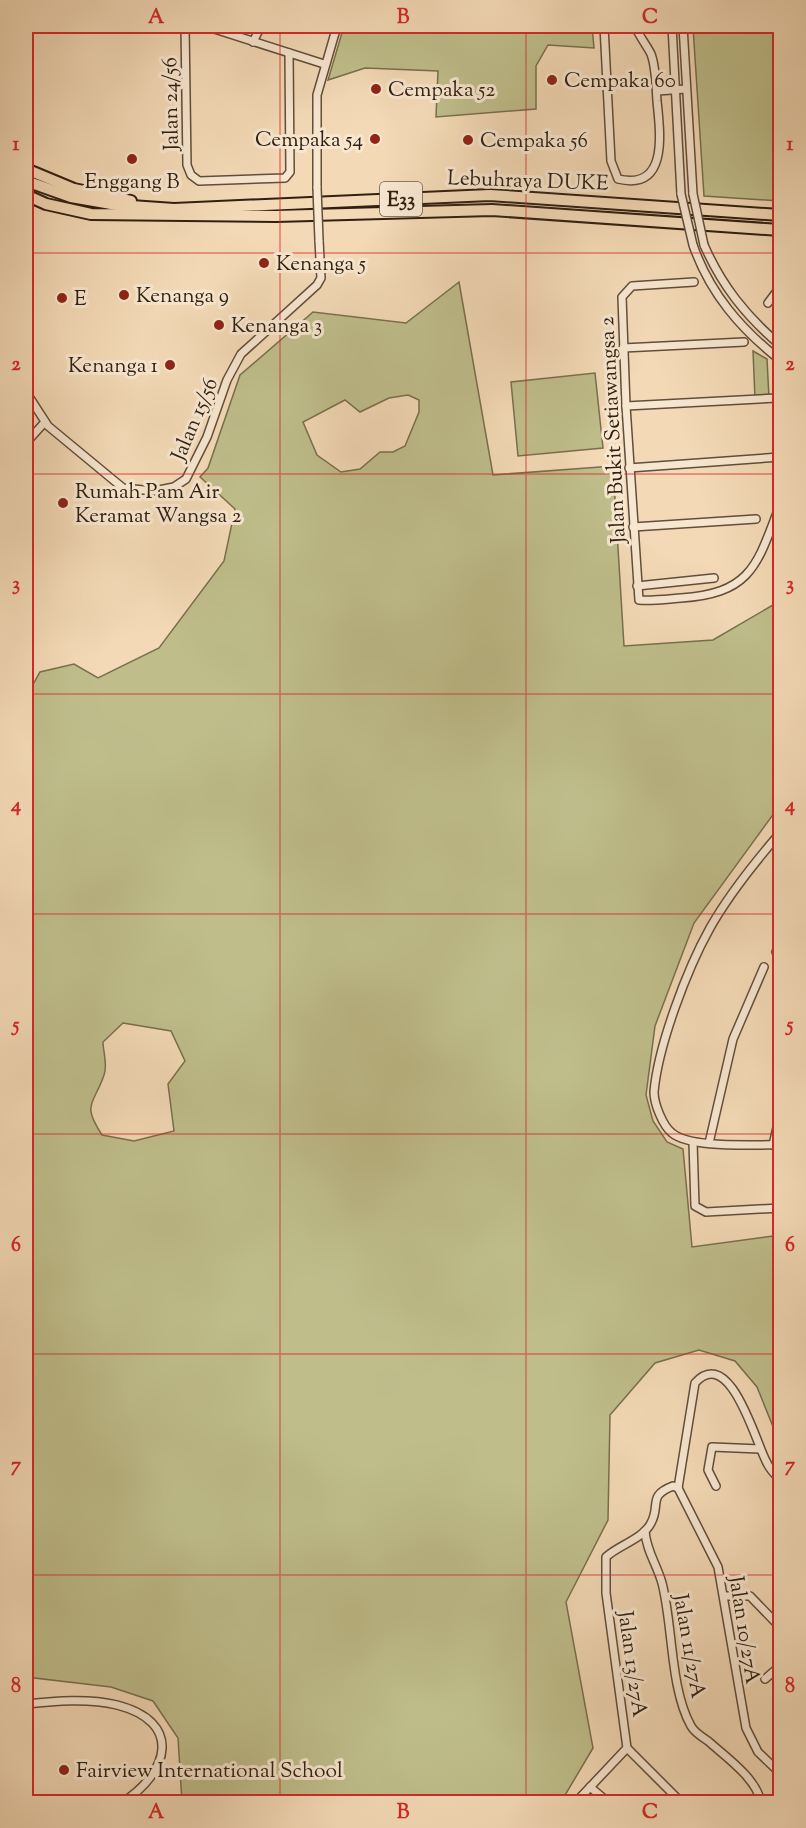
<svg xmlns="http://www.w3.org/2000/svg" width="806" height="1828" font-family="'Sorts Mill Goudy',serif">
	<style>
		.green { fill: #bfbe8b; stroke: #786f4e; stroke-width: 1.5; fill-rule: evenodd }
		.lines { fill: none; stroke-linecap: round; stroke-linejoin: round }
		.minor-casing { stroke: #624e3a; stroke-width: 10 }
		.highway-casing { stroke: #312011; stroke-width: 14 }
		.minor { stroke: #f7e6d0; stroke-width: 7 }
		.highway { stroke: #f3d9b6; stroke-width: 10 }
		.minor-bridge-casing { stroke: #624e3a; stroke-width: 10; stroke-linecap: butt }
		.minor-bridge { stroke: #f7e6d0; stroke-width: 7 }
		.grid { fill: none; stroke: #d62828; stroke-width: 1.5; stroke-opacity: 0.55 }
		.poi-dot { fill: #8f2418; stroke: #f7e6d0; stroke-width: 2 }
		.labels { text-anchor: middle; stroke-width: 6; stroke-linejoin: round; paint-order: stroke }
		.shield { fill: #f7e6d0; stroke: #6c5b4a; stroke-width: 1.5 }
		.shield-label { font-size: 20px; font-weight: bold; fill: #312011 }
		.poi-label { font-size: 21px; fill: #312011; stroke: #f7e6d0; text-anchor: start }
		.street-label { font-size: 21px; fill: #312011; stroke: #f7e6d0 }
		.neatline { fill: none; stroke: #d62828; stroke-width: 2 }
		.grid-label { font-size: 20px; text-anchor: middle; font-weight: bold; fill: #d62828 }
	</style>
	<rect width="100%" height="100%" fill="#f3d9b6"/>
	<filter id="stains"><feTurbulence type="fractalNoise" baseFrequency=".00333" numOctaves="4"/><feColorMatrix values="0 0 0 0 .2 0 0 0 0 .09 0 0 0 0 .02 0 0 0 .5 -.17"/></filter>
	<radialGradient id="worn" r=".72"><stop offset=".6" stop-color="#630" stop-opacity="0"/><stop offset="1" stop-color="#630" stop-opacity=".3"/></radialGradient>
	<g class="green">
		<path d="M 344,26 L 592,26 L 594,48 L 548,45 L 536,66 L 536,109 L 436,117 L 438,71 L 365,68 L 328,80 Z"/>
		<path d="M 780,26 L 780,201 L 704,196 L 693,27 Z"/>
		<path d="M 459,282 L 493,475 L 613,466 L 624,646 L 713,640 L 773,605 L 780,562 L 780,805 L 694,923 L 655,1026 L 646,1095 L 653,1121 L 667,1142 L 683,1149 L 692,1247 L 780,1235 L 780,1444 L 757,1387 L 735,1361 L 699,1350 L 655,1363 L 610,1415 L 608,1520 L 566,1602 L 593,1748 L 561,1802 L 182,1802 L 178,1738 L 153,1701 L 111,1687 L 26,1677 L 26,697 L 40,672 L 74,664 L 98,678 L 159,648 L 224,561 L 235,509 L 200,477 L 208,468 L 240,375 L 313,312 L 406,323 ZM 408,395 L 419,400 L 419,412 L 405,446 L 393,452 L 380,452 L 360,469 L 341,472 L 317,455 L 303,422 L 345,400 L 360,412 L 389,398 ZM 123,1023 L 171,1031 L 185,1061 L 168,1084 L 174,1131 L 134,1141 L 102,1135 C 81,1103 94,1105 104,1075 C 108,1066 103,1051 103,1042 Z"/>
		<path d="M 753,351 L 767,359 L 769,398 L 755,399 Z"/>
		<path d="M 595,373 L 603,448 L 518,456 L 511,382 Z"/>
	</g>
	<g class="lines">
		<defs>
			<g id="minor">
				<path d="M 185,26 L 187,165 L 191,175 L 199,181 L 285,178 L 290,172 L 289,53"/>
				<path d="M 205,26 L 324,64"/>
				<path d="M 604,26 L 611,161 L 618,179 C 669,191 660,132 657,101 C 656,87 656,67 651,54 C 646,44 639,36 635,26"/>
				<path d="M 672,26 L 681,194"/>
				<path d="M 683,26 L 693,194"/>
				<path d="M 253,42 L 261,26"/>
				<path d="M 657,91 L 686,89"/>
				<path d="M 317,188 L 317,95 L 337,26"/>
				<path d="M 693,245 C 710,294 741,329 780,360"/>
				<path d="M 704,245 C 722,286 746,316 780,345"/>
				<path d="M 694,282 L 632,286 L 622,297 L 626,406 L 639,600 C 652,601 668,599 681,598 C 752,593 757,565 780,505"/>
				<path d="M 768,303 L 780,287"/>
				<path d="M 623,348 L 744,342"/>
				<path d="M 26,392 L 48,426 L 123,488 L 154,491 L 174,487 L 186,479 L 207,437 L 227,380 L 241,354 L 317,285 L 321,278 L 319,240"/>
				<path d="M 626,406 L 776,398"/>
				<path d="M 26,443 L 44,423"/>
				<path d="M 629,468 L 780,457"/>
				<path d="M 633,527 L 756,519"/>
				<path d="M 637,586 L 714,578"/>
				<path d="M 780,833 C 755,862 729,894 710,928 C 687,969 658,1046 654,1092 C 654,1104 663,1126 672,1133 C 691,1149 755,1144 780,1145"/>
				<path d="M 776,952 L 780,945"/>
				<path d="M 693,1142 L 695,1206 L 706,1212 L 780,1208"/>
				<path d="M 709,1143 L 733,1039 L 764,967"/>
				<path d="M 773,1145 L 780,1114"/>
				<path d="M 716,1486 L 708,1470 L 712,1447 L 760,1449"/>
				<path d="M 678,1488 L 718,1567 L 746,1728 L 758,1752 L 780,1773"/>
				<path d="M 678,1488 L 695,1383 C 730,1344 756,1443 766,1461 C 769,1468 774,1474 780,1479"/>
				<path d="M 645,1531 C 646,1550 657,1565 662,1583 C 673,1625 670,1689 691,1726 C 694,1732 702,1737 708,1741 C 726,1757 756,1778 761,1802"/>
				<path d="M 724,1596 L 750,1596 L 780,1627"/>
				<path d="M 765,1679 L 780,1666"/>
				<path d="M 26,1704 C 55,1701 88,1698 117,1705 C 183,1722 169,1772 123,1802"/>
				<path d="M 627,1748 L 681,1802"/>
				<path d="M 590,1787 L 608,1802"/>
				<path d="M 576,1802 L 627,1748 L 606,1593 L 606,1557 C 619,1545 643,1539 651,1523 C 661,1505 647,1496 673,1486 L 678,1488"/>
			</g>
			<g id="highway">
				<path d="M 26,169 L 74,189 L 131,201"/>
				<path d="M 26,181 L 71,197 L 117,205 L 174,209 L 490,195 L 780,215"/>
				<path d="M 26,195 L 46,204 L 91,214 L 276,216 L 492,210 L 780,230"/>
			</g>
		</defs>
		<use href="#minor" class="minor-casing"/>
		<use href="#highway" class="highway-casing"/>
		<use href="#minor" class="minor"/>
		<use href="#highway" class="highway"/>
		<defs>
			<g id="minor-bridge">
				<path d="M 317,188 L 319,240"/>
				<path d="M 681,194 L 693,245"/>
				<path d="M 693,194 L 704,245"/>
			</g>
		</defs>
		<use href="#minor-bridge" class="minor-bridge-casing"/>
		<use href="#minor-bridge" class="minor-bridge"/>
	</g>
	<path class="grid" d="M 280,26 L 280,1802M 526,26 L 526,1802M 26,253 L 780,253M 26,474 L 780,474M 26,694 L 780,694M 26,914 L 780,914M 26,1134 L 780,1134M 26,1354 L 780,1354M 26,1575 L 780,1575"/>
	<g class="poi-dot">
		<circle cx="552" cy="80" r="6"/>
		<circle cx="376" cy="89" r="6"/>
		<circle cx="375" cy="139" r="6"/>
		<circle cx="468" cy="140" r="6"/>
		<circle cx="132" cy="159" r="6"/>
		<circle cx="264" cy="263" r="6"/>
		<circle cx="124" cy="295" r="6"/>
		<circle cx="62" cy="298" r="6"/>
		<circle cx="219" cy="325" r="6"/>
		<circle cx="170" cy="365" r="6"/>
		<circle cx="63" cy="503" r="6"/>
		<circle cx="64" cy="1770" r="6"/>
	</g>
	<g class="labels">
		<rect class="shield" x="380" y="182" width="42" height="34" rx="4.5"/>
		<g class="shield-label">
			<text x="401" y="206">E33</text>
		</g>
		<g class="poi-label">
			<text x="564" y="87">Cempaka 60</text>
			<text x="388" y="96">Cempaka 52</text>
			<text x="363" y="146" text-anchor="end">Cempaka 54</text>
			<text x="480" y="147">Cempaka 56</text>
			<text x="132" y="188" text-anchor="middle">Enggang B</text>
			<text x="276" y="270">Kenanga 5</text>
			<text x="136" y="302">Kenanga 9</text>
			<text x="74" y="305">E</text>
			<text x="231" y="332">Kenanga 3</text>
			<text x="158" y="372" text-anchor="end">Kenanga 1</text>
			<text x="75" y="498">Rumah Pam Air<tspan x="75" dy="24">Keramat Wangsa 2</tspan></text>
			<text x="76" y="1777">Fairview International School</text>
		</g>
		<g class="street-label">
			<text transform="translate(170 104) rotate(-91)" y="7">Jalan 24/56</text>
			<text transform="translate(528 180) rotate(2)" y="7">Lebuhraya DUKE</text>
			<text transform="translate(194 419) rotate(-67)" y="7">Jalan 15/56</text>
			<text transform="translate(612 430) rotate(-93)" y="7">Jalan Bukit Setiawangsa 2</text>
			<text transform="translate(745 1630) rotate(81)" y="7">Jalan 10/27A</text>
			<text transform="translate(690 1646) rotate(80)" y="7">Jalan 11/27A</text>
			<text transform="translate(633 1664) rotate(82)" y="7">Jalan 13/27A</text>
		</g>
	</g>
	<rect width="806" height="1828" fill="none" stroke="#f3d9b6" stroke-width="66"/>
	<rect x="33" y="33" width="740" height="1762" class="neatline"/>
	<g class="grid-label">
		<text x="156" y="23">A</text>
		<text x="403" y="23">B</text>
		<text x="650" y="23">C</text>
		<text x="16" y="150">1</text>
		<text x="790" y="150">1</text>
		<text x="16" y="370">2</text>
		<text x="790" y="370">2</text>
		<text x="16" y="590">3</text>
		<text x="790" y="590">3</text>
		<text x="16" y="811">4</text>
		<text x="790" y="811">4</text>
		<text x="16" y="1031">5</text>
		<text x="790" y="1031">5</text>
		<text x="16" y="1251">6</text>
		<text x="790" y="1251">6</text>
		<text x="16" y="1471">7</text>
		<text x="790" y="1471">7</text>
		<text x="16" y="1692">8</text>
		<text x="790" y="1692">8</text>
		<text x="156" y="1818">A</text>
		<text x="403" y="1818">B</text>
		<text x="650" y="1818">C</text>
	</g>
	<rect width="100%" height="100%" filter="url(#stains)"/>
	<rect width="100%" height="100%" fill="url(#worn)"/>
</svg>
